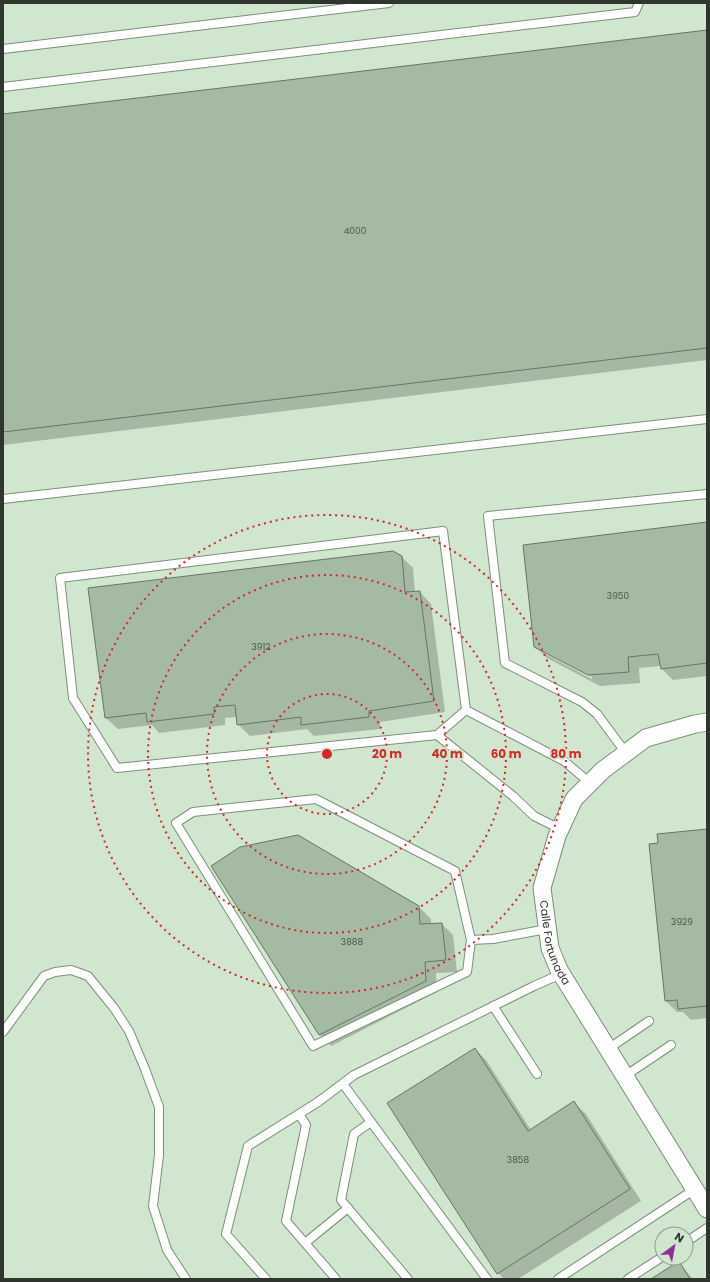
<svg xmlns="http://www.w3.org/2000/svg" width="710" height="1282" font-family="Poppins,sans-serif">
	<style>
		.shadow { fill: #0003; fill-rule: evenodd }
		.building { fill: #a4baa2; stroke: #647862 }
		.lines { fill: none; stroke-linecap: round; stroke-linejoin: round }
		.service-casing { stroke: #7b9079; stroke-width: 10 }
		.minor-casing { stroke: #7b9079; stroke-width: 19 }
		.service { stroke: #fff; stroke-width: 8 }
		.minor { stroke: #fff; stroke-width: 17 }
		.ring { fill: none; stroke: #d62828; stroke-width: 2; stroke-dasharray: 2 4 }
		.labels { text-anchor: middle; stroke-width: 4; stroke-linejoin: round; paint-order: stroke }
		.number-label { font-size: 9px; fill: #4c574a }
		.street-label { font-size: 11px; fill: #2e362d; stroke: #d0e6ce }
		.centre { fill: #d62828; stroke: #d0e6ce; stroke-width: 2 }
		.ring-label { font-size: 12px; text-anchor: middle; font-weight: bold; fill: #d62828; stroke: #d0e6ce; stroke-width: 4; stroke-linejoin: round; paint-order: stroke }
	</style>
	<rect width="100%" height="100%" fill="#d0e6ce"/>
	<g class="shadow">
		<path d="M 707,31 L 707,360 L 3,445 L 3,115 Z"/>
		<path d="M 707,523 L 707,676 L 673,680 L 662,669 L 661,666 L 639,668 L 640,683 L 600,686 L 547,658 L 535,646 ZM 545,651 L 592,677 L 592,679 L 545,654 Z"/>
		<path d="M 402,557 L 413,568 L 415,593 L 420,592 L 431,604 L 445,712 L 380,722 L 380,729 L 314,736 L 307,729 L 250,736 L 238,724 L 237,717 L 225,718 L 225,725 L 159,733 L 152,725 L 118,729 L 106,718 Z"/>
		<path d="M 707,830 L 707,1018 L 691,1020 L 683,1012 L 677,1012 L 666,1001 L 659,844 Z"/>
		<path d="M 419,907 L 431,919 L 431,924 L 442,924 L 453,935 L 457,972 L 436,973 L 437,992 L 331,1046 L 319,1034 Z"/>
		<path d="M 475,1049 L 486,1060 L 531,1130 L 574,1103 L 586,1114 L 641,1201 L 518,1279 L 504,1279 L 498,1273 Z"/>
		<path d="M 679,1263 L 693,1279 L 652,1279 Z"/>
	</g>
	<g class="building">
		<path d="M 707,30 L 707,348 L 3,432 L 3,114 Z"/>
		<path d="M 707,522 L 707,663 L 661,669 L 658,654 L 628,657 L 629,672 L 588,675 L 534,647 L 523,545 Z"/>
		<path d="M 393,551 L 402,556 L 405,592 L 420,591 L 434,701 L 369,711 L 369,717 L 301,725 L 301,717 L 237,725 L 235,705 L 214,707 L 214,714 L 147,722 L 146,713 L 105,718 L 88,588 Z"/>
		<path d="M 707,829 L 707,1006 L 678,1009 L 677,1000 L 665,1001 L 649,844 L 658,843 L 657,834 Z"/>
		<path d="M 298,835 L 419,906 L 420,924 L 442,923 L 446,960 L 425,962 L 426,981 L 319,1035 L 211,866 L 240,847 Z"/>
		<path d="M 475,1048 L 528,1131 L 574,1101 L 630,1189 L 497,1274 L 387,1103 Z"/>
		<path d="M 679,1261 L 690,1279 L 651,1279 Z"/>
	</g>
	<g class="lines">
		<defs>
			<g id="service">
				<path d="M 3,49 L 389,3"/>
				<path d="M 3,87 L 635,12 L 639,3"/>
				<path d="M 3,499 L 707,419"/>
				<path d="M 466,710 L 437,735 L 117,768 L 73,698 L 60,578 L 443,531 L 466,710 L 564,761 L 590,783"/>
				<path d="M 437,735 L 513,796 L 534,816 L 560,829"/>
				<path d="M 626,753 L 597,714 L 582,702 L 505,663 L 488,516 L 707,494"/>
				<path d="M 471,940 L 455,871 L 316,799 L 193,812 L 176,823 L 313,1046 L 467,972 L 471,940 L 493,939 L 547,929"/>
				<path d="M 493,1006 L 537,1074"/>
				<path d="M 3,1032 L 44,976 L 55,972 L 71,970 L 88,976 L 114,1008 L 129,1031 L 145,1069 L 159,1107 L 159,1155 L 153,1206 L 167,1250 L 186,1279"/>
				<path d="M 608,1049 L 649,1021"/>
				<path d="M 625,1076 L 671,1045"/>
				<path d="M 343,1084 L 487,1279"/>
				<path d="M 299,1114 L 306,1125 L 286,1221 L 336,1279"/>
				<path d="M 371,1122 L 354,1134 L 341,1200 L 408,1279"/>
				<path d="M 686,1242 L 707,1228"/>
				<path d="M 305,1243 L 348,1208"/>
				<path d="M 266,1279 L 226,1234 L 248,1146 L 318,1102 L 354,1075 L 534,986 L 561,974"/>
				<path d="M 558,1279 L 695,1189"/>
				<path d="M 628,1279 L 662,1257"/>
			</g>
			<g id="minor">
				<path id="s1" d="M 707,722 L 695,724 L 646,738 L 603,770 L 574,799 L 557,836 L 542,888 L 550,948 L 559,970 L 707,1209"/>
			</g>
		</defs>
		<use href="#service" class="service-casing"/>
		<use href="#minor" class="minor-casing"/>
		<use href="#service" class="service"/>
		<use href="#minor" class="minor"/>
	</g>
	<g class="ring">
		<circle cx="327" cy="754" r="60"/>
		<circle cx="327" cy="754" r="120"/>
		<circle cx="327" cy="754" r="179"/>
		<circle cx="327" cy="754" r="239"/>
	</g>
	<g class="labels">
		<g class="number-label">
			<text x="355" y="234">4000</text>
			<text x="618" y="599">3950</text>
			<text x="261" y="650">3912</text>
			<text x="682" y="925">3929</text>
			<text x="352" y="945">3888</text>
			<text x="518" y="1163">3858</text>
		</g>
		<g class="street-label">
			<text dy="4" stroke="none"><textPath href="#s1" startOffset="309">Calle Fortunada</textPath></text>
		</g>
	</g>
	<circle cx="327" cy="754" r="6" class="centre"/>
	<g class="ring-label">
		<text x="387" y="758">20 m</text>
		<text x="447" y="758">40 m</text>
		<text x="506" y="758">60 m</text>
		<text x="566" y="758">80 m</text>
	</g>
	<rect width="710" height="1282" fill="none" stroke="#2e362d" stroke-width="8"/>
	<g transform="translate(674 1246) rotate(32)"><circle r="19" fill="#d0e6ce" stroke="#8fa08e"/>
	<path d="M0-3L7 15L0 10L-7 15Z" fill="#8d309a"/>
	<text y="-6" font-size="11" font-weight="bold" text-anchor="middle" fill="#2e362d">N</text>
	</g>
</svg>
